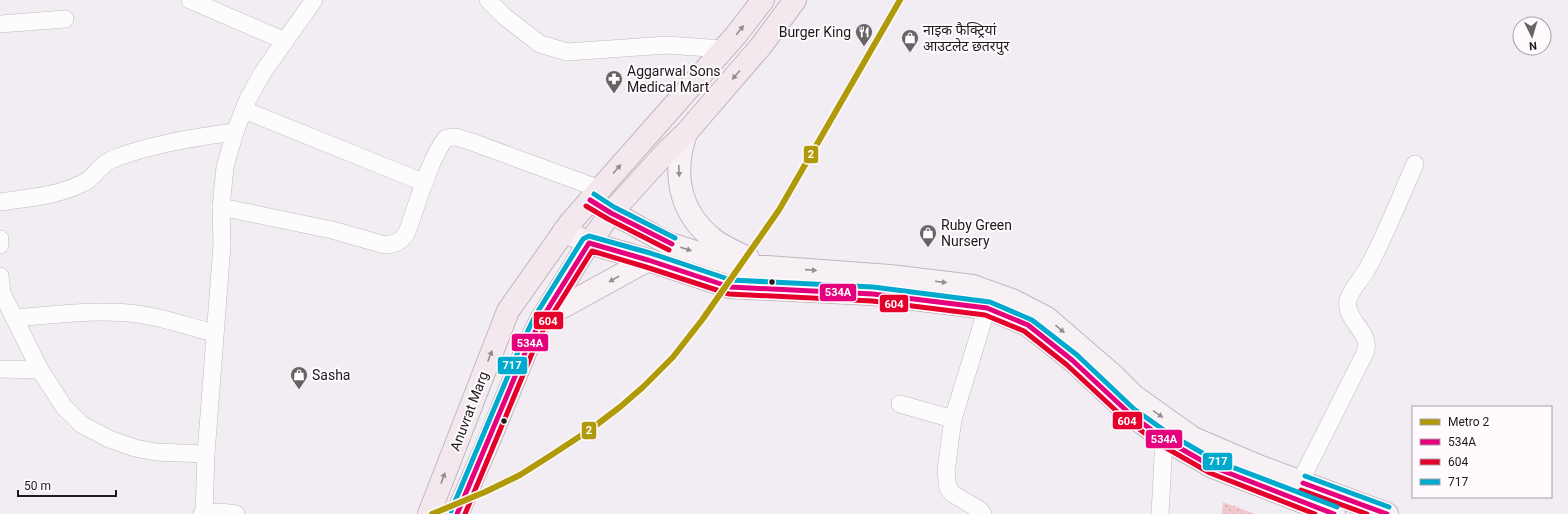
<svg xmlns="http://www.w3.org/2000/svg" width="1568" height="514" font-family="Roboto,'Noto Sans Devanagari',sans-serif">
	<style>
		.park { fill: url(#park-dots) }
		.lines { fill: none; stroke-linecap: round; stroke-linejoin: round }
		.minor-casing { stroke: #bfbabe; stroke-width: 18 }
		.major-casing { stroke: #c3b6bd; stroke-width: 24 }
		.highway-casing { stroke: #c3b6bd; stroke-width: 24 }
		.minor { stroke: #fdfcfd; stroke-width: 17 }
		.major { stroke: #f7f0f4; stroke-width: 22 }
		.highway { stroke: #f3e8ed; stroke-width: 22 }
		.bus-1-casing { stroke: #fefafd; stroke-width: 8 }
		.bus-2-casing { stroke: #fefafd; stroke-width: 8 }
		.bus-3-casing { stroke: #fefafd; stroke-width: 8 }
		.bus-1 { stroke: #e5007d; stroke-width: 5 }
		.bus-2 { stroke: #e4002b; stroke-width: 5 }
		.bus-3 { stroke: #00a9ce; stroke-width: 5 }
		.metro-1-casing { stroke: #fefafd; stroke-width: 9 }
		.metro-1 { stroke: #b09a0a; stroke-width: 6 }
		.oneway { fill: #938b8f }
		.oneway2 { fill: #958f93 }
		.bus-dot { fill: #1d191c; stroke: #fefafd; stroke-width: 1.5 }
		.labels { text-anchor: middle; stroke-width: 4; stroke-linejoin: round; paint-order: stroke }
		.poi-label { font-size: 14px; fill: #1d191c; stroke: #fefafd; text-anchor: start }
		.street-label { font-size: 14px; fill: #1d191c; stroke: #fefafd }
		.line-badge { stroke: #fefafd; stroke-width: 1.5 }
		.badge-label { font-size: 11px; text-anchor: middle; font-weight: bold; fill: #fff }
	</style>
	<defs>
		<pattern id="park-dots" width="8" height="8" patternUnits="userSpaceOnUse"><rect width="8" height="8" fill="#f1c8ce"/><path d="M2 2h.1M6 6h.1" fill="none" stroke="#ceabb0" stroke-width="1.8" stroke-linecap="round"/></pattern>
	</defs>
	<rect width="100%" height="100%" fill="#f2edf2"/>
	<path class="park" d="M 1223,502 L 1255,514 L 1222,514 Z"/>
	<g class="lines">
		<defs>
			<g id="minor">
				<path d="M 190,0 L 285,41"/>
				<path d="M 488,0 L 505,17 L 540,44 L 567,52 L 667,45 L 723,49"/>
				<path d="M 0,24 L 65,19"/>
				<path d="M 244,110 L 425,183"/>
				<path d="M 0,202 C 27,198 58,196 83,183 C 96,177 98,165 113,159 C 151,144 195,137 235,132"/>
				<path d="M 221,207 L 332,230 L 385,245 C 396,244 402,241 407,232 C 417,206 429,159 446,138 L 456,137 L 472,142 L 600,189"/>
				<path d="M 0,239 L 0,245"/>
				<path d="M 0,276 L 2,293 L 40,370 L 64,407 L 81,424 L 109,439 L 135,448 L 155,452 L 206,454"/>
				<path d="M 14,318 C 55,315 96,309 137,314 C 163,317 189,327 214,333"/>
				<path d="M 0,369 L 40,370"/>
				<path d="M 900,404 L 953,419"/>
				<path d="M 1300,482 L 1365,353 C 1373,332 1344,321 1348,300 C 1351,289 1361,280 1366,271 C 1385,237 1399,200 1415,164"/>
				<path d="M 202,514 L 221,512 L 236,514"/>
				<path d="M 204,514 L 206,454 L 222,245 L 221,207 L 225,167 L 235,132 L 248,99 L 263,72 L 314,0"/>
				<path d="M 983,514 L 980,510 L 953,494 L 948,488 L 946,471 L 953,419 L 987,308"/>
				<path d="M 1160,514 L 1164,439"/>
			</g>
			<g id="major">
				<path d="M 686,133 C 672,173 679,212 713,239 C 723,247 736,252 748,258"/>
				<path d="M 590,200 L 611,213 L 624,219 L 667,243 L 742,267 L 767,267 L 890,276 L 973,286 L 1012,300 L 1047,318 L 1113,375 L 1134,396 L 1193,438 L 1261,467 L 1387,514"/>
				<path d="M 564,231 L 589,243 L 648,260 L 730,287 L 873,294 L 987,308 L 1028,325 L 1072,360 L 1130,414 L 1164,439 L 1213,467 L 1334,514"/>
				<path d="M 541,320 L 557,310 L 648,260"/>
			</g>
			<g id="highway">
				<path d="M 429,514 L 508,311 L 570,223 L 736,35 L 763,0"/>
				<path d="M 457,514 L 493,431 L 527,348 L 541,320 L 589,243 L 611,213 L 668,150 L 686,133 L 761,46 L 795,0"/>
			</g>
		</defs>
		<use href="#minor" class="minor-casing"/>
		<use href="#major" class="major-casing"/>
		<use href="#highway" class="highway-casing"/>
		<use href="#minor" class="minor"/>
		<use href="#major" class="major"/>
		<use href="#highway" class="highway"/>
		<defs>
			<g id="bus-1">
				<path d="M 590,200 L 611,213 L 672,244"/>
				<path d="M 1303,483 L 1387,514"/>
				<path d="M 457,514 L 527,348 L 541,320 L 589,243 L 648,260 L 730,287 L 873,294 L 987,308 L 1028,325 L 1072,360 L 1130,414 L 1164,439 L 1213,467 L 1334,514"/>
			</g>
			<g id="bus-2">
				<path d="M 586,206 L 608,219 L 669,250"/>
				<path d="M 1301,490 L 1367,514"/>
				<path d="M 465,514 L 533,351 L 547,323 L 592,251 L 646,267 L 729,294 L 872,301 L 985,315 L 1024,331 L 1067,365 L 1125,419 L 1161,445 L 1210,473 L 1315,514"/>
			</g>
			<g id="bus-3">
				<path d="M 594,194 L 614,207 L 675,238"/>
				<path d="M 1305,476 L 1389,507"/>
				<path d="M 451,511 L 521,345 L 535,316 L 583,239 L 589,236 L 650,253 L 731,280 L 873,287 L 990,302 L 1032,320 L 1077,355 L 1134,409 L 1168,433 L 1216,461 L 1337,507"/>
			</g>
		</defs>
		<use href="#bus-1" class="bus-1-casing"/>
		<use href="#bus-2" class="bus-2-casing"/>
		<use href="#bus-3" class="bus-3-casing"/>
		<use href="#bus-1" class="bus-1"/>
		<use href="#bus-2" class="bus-2"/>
		<use href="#bus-3" class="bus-3"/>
		<defs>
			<path id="metro-1" d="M 432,514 L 485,492 L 520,475 L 553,454 L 591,429 L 620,407 L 643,387 L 673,357 L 702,320 L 779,210 L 900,0"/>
		</defs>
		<use href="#metro-1" class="metro-1-casing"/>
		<use href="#metro-1" class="metro-1"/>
	</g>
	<defs><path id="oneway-solid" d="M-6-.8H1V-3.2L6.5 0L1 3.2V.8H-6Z"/></defs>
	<g class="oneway">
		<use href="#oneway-solid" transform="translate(740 30) rotate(-52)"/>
		<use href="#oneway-solid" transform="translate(736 75) rotate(131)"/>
		<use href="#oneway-solid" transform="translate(617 169) rotate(-49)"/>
		<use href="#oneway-solid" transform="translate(490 356) rotate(-68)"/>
		<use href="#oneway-solid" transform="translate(443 478) rotate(-70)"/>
	</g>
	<g class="oneway2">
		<use href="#oneway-solid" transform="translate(679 171) rotate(88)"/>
		<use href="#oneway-solid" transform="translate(686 249) rotate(18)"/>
		<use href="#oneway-solid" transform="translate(811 270) rotate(4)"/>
		<use href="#oneway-solid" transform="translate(614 279) rotate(151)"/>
		<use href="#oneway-solid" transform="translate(941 282) rotate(7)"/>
		<use href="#oneway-solid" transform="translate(1060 329) rotate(41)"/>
		<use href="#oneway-solid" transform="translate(1158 414) rotate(34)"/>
	</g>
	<defs>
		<symbol id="restaurant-pin" viewBox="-11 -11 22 30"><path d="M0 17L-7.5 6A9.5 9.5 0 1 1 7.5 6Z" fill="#686367" stroke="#fefafd"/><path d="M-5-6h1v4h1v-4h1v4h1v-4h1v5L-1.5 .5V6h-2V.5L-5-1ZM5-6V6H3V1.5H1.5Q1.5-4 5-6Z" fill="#fff"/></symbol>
		<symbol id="shop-pin" viewBox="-11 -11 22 30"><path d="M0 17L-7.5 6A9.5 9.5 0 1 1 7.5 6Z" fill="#686367" stroke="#fefafd"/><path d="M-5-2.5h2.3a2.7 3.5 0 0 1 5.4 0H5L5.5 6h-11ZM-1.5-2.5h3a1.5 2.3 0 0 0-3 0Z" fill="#fff"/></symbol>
		<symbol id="pharmacy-pin" viewBox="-11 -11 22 30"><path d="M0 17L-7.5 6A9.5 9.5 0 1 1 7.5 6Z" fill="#686367" stroke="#fefafd"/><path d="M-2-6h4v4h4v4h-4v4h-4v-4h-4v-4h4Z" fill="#fff"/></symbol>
	</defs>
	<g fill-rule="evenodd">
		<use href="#restaurant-pin" x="854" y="22" width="20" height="27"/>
		<use href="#shop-pin" x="900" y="28" width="20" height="27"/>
		<use href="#pharmacy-pin" x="604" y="69" width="20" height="27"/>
		<use href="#shop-pin" x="918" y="223" width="20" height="27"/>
		<use href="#shop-pin" x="289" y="365" width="20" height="27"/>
	</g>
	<g class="bus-dot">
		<circle cx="772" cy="282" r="3.5"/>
		<circle cx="504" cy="421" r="3.5"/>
	</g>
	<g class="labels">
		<g class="poi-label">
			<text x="923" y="35">नाइक फैक्ट्रियां<tspan x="923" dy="16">आउटलेट छतरपुर</tspan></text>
			<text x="851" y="37" text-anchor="end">Burger King</text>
			<text x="627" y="76">Aggarwal Sons<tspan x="627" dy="16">Medical Mart</tspan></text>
			<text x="941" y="230">Ruby Green<tspan x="941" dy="16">Nursery</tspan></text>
			<text x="312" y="380">Sasha</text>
		</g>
		<g class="street-label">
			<text transform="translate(469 411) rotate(-69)" y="5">Anuvrat Marg</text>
		</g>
	</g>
	<g class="line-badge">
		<rect x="803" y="145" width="16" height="19" rx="4" fill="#b09a0a"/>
		<rect x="819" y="283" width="38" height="19" rx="4" fill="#e5007d"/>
		<rect x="879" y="294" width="30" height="19" rx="4" fill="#e4002b"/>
		<rect x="533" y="311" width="31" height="19" rx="4" fill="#e4002b"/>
		<rect x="511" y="333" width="38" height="19" rx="4" fill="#e5007d"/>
		<rect x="497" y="356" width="31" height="19" rx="4" fill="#00a9ce"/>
		<rect x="1112" y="411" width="31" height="19" rx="4" fill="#e4002b"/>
		<rect x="581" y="421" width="16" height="19" rx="4" fill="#b09a0a"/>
		<rect x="1145" y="429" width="38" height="20" rx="4" fill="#e5007d"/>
		<rect x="1202" y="452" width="31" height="19" rx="4" fill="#00a9ce"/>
	</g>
	<g class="badge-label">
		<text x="811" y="158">2</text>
		<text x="838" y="296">534A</text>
		<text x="894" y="308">604</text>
		<text x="548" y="325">604</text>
		<text x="530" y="347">534A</text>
		<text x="512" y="369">717</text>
		<text x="1127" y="425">604</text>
		<text x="589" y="434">2</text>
		<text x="1164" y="443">534A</text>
		<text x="1218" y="465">717</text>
	</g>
	<rect x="1412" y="406" width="140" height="92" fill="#fefafd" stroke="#a4a0a3"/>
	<rect x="1420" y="419" width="20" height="6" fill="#b09a0a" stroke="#a4a0a3"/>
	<text x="1448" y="426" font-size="12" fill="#1d191c">Metro 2</text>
	<rect x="1420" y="439" width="20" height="6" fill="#e5007d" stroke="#a4a0a3"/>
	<text x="1448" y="446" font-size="12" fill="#1d191c">534A</text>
	<rect x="1420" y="459" width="20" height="6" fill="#e4002b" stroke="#a4a0a3"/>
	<text x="1448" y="466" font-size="12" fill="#1d191c">604</text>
	<rect x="1420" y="479" width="20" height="6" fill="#00a9ce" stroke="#a4a0a3"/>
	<text x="1448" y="486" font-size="12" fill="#1d191c">717</text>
	<g transform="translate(1532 36) rotate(175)"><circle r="19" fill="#fefafd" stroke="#a4a0a3"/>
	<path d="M0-3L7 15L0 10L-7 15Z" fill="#686367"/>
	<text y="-6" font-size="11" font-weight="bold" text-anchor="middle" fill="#1d191c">N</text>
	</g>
	<path d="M18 490v6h98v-6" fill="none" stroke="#1d191c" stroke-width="2"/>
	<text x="24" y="490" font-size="12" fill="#1d191c" stroke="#fefafd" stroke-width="3" paint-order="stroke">50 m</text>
</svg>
